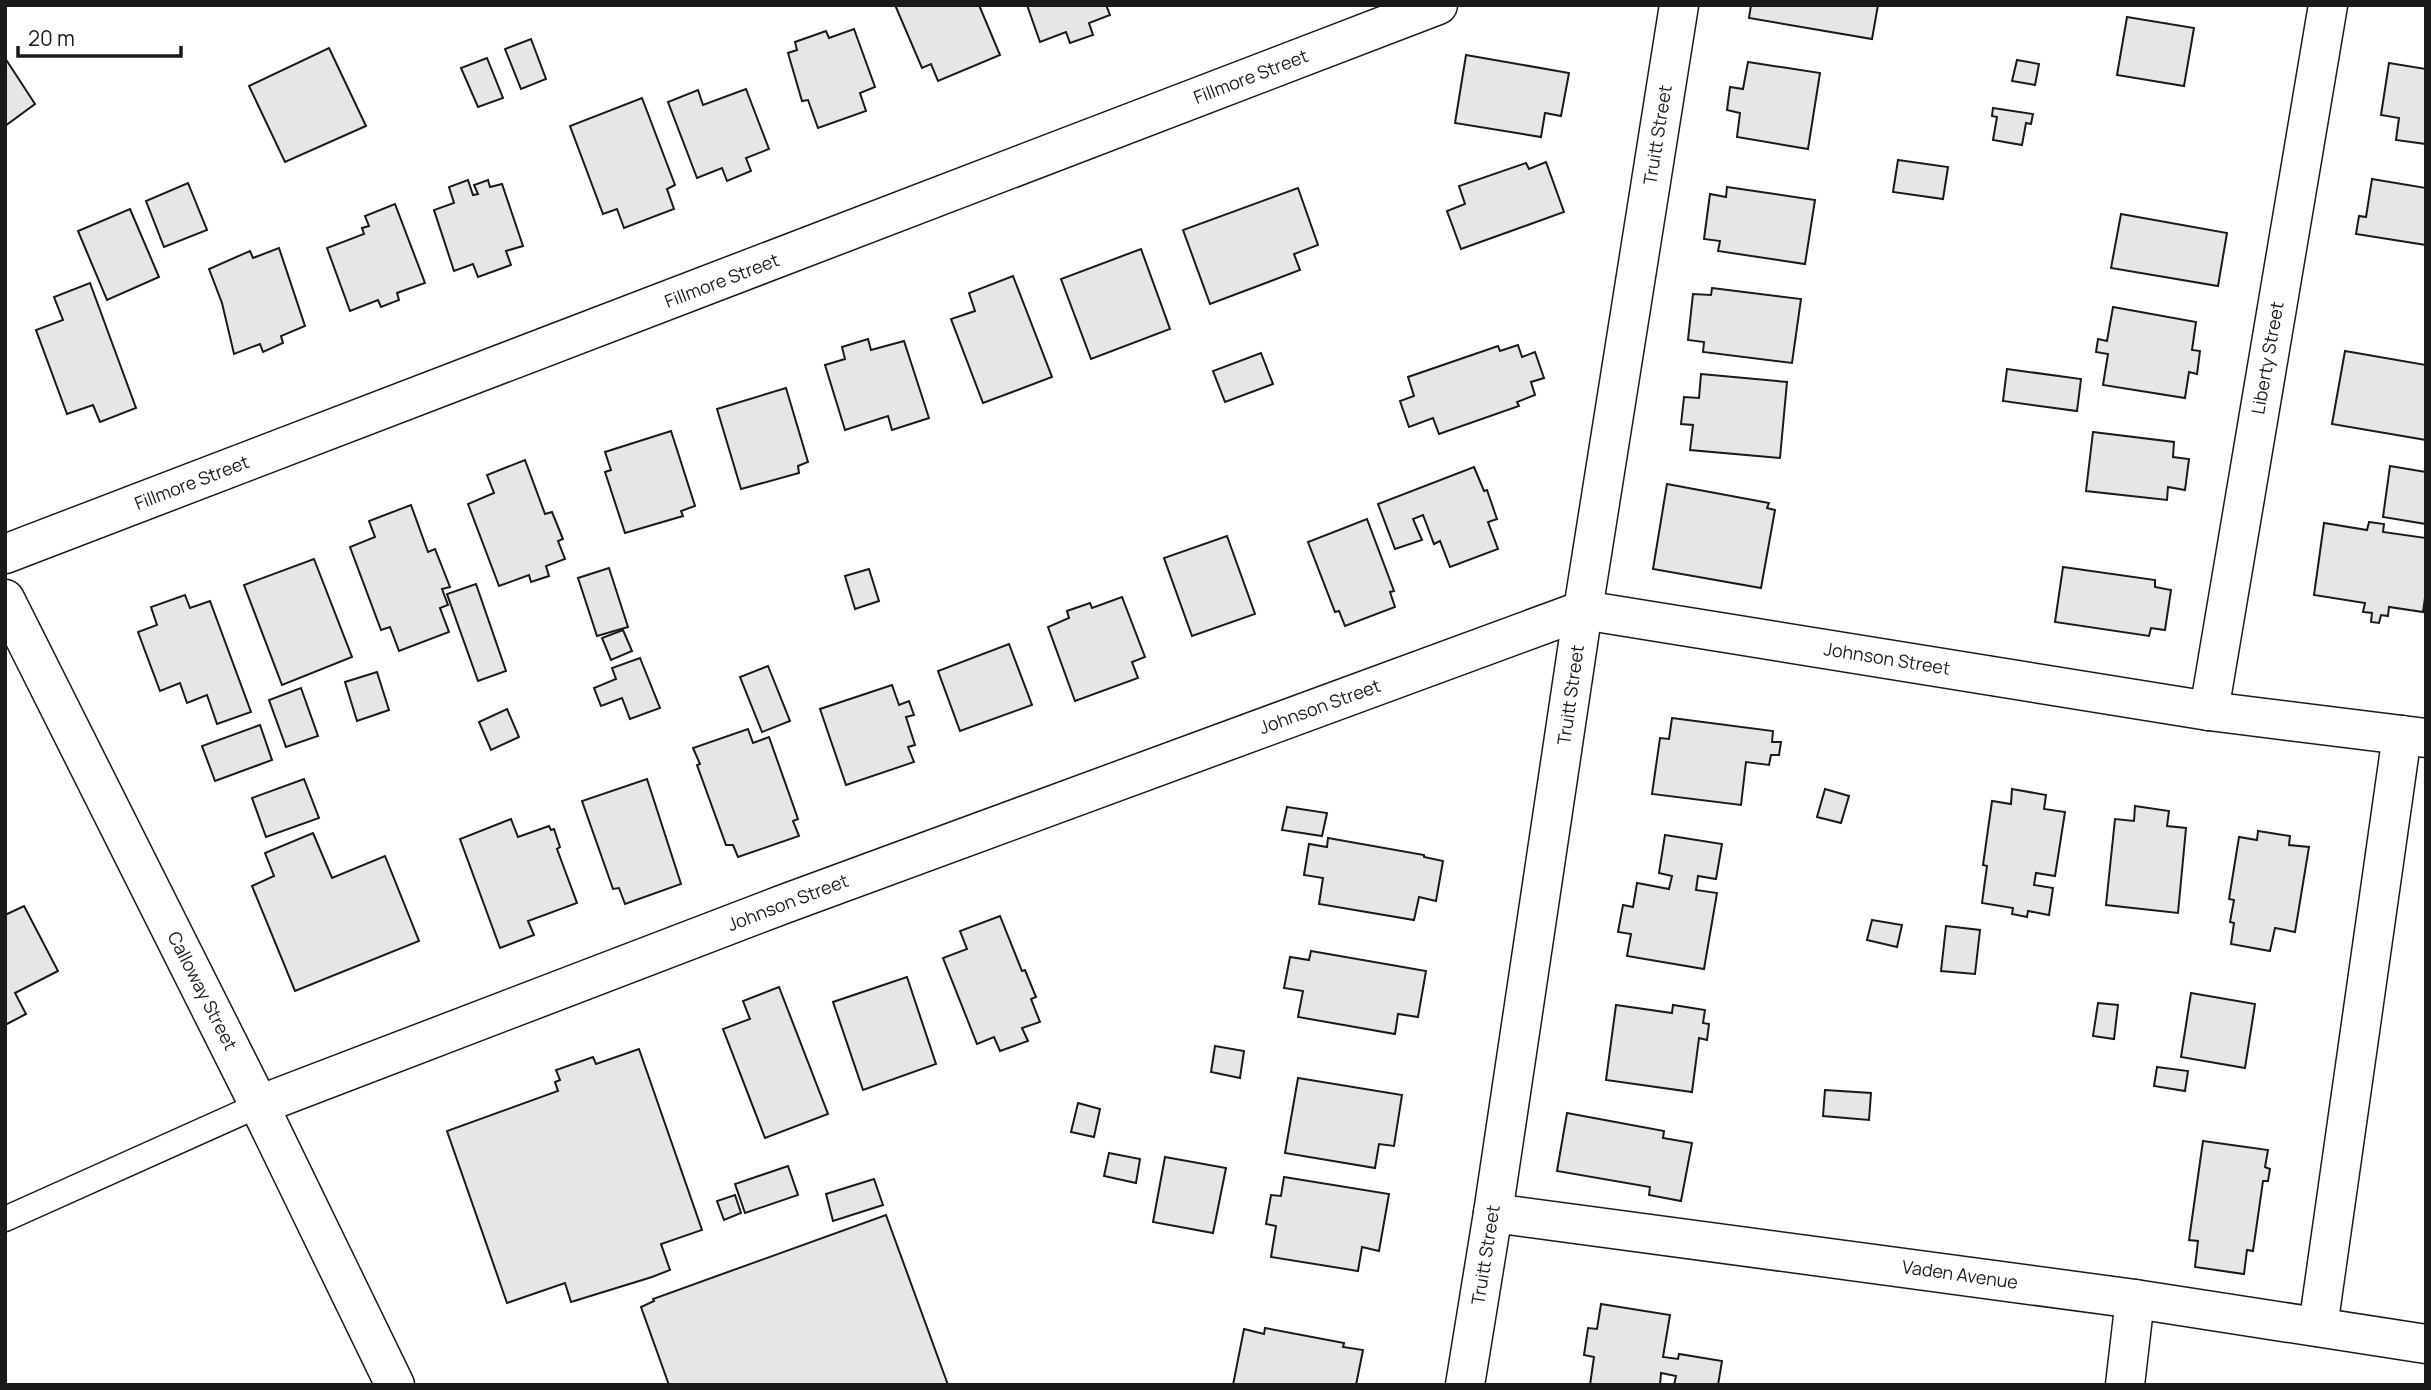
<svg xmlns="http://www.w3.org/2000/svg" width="2431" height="1390" font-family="Manrope,sans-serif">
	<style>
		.building { fill: #e6e6e6; stroke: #1a1a1a; stroke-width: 2 }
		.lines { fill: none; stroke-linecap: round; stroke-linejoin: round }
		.lane-casing { stroke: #1a1a1a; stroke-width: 27 }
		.street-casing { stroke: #1a1a1a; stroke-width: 41 }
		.lane { stroke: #fff; stroke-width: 24 }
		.street { stroke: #fff; stroke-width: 38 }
		.labels { text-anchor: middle; stroke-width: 5; stroke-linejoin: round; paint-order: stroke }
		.street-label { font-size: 18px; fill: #1a1a1a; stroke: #fff }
	</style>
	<rect width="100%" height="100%" fill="#fff"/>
	<g class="building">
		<path d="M 895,5 L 979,5 L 1000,55 L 938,81 L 931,64 L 922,68 Z"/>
		<path d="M 1027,5 L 1106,5 L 1110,15 L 1089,23 L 1093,35 L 1070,43 L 1066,32 L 1040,42 Z"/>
		<path d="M 1751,5 L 1878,5 L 1872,39 L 1749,18 Z"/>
		<path d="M 2127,17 L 2194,28 L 2184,86 L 2117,75 Z"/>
		<path d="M 854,29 L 875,87 L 860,93 L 866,111 L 818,128 L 808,100 L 802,101 L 788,53 L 797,50 L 795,42 L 826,31 L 829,38 Z"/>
		<path d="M 531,39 L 546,79 L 521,89 L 505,49 Z"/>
		<path d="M 329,48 L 366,126 L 285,162 L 249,86 Z"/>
		<path d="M 1466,55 L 1569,73 L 1561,116 L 1545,113 L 1541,137 L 1455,123 Z"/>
		<path d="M 5,58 L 35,104 L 5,126 Z"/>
		<path d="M 487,58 L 503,98 L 478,107 L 461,68 Z"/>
		<path d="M 2017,60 L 2039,64 L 2035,85 L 2012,81 Z"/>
		<path d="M 1748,62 L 1820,73 L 1808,149 L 1737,137 L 1740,113 L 1727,110 L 1730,87 L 1743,89 Z"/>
		<path d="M 2389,63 L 2426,69 L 2426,144 L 2396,140 L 2399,118 L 2381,115 Z"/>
		<path d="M 746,89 L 769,149 L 746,158 L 751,171 L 727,181 L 722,168 L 697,178 L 668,102 L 698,90 L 703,105 Z"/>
		<path d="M 642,98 L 675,185 L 667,189 L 674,209 L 624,228 L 617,209 L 603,214 L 570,126 Z"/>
		<path d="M 1993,108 L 2033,114 L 2031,124 L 2026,123 L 2022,145 L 1993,140 L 1997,117 L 1992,116 Z"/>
		<path d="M 1898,160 L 1948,167 L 1943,199 L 1893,192 Z"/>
		<path d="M 1546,162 L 1564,212 L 1461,249 L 1447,211 L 1465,204 L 1459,186 L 1526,163 L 1529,169 Z"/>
		<path d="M 2372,179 L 2426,188 L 2426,245 L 2356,234 L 2359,216 L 2366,217 Z"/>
		<path d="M 468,180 L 473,195 L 478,194 L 474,185 L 488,180 L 490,187 L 502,184 L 523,246 L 506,251 L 511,265 L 478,277 L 473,264 L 454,271 L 434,210 L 454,203 L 449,187 Z"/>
		<path d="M 188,183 L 207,230 L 164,247 L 146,201 Z"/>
		<path d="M 1727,187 L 1815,200 L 1805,264 L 1718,251 L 1720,241 L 1704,239 L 1710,194 L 1726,197 Z"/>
		<path d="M 1298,188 L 1318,245 L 1294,254 L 1300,270 L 1210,304 L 1183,230 Z"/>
		<path d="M 395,204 L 425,283 L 397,293 L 399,300 L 381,307 L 378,300 L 350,311 L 327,248 L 364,234 L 362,228 L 369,226 L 365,216 Z"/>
		<path d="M 130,209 L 159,277 L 107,300 L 78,231 Z"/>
		<path d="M 2121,214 L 2227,233 L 2218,286 L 2111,268 Z"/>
		<path d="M 279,248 L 305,326 L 281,336 L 283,343 L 263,352 L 260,344 L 234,354 L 222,303 L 209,269 L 250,251 L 253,258 Z"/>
		<path d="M 1141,249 L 1170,329 L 1091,359 L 1061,279 Z"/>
		<path d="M 1013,276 L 1052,377 L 983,403 L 951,319 L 975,311 L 969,293 Z"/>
		<path d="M 90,283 L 136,408 L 100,422 L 93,405 L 67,414 L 36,330 L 63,320 L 54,297 Z"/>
		<path d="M 1712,288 L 1801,299 L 1792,363 L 1703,352 L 1704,342 L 1688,340 L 1693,294 L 1711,295 Z"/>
		<path d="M 2113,307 L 2196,322 L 2192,350 L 2200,351 L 2197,374 L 2189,372 L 2185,398 L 2103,385 L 2108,354 L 2096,352 L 2098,339 L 2107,341 Z"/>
		<path d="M 868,339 L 871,350 L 904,341 L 929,418 L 892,430 L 888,416 L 845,430 L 825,365 L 845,359 L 842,347 Z"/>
		<path d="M 1518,345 L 1522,357 L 1535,352 L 1544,378 L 1531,382 L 1535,395 L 1517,402 L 1519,406 L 1439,434 L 1433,418 L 1409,427 L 1400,401 L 1414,396 L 1408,377 L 1498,346 L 1500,351 Z"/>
		<path d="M 2345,351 L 2426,365 L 2426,440 L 2332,424 Z"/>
		<path d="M 1261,353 L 1273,384 L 1225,402 L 1213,371 Z"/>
		<path d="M 2007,369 L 2081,379 L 2077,411 L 2003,401 Z"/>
		<path d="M 1701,374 L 1787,382 L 1780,458 L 1690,450 L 1693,425 L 1681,424 L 1684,397 L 1699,398 Z"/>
		<path d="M 786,388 L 808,462 L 798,466 L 799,473 L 741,489 L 717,409 Z"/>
		<path d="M 671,431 L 695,506 L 681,511 L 683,516 L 625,533 L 605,472 L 611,470 L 605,452 Z"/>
		<path d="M 2093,432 L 2174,442 L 2173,457 L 2189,459 L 2185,490 L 2168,487 L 2167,500 L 2086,491 Z"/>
		<path d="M 525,460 L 545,514 L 552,512 L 563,539 L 558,541 L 565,559 L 546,566 L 549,576 L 531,582 L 529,575 L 499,586 L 468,504 L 494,493 L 487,475 Z"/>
		<path d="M 2390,466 L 2426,472 L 2426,524 L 2383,517 Z"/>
		<path d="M 1474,467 L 1484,491 L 1487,490 L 1497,519 L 1488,522 L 1498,549 L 1450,567 L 1440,541 L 1434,544 L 1423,515 L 1413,519 L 1422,540 L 1395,549 L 1378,504 Z"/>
		<path d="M 1667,484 L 1769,503 L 1767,508 L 1775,510 L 1761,588 L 1653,569 Z"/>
		<path d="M 411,505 L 428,552 L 435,549 L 450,587 L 442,589 L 448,605 L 440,608 L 449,632 L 399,651 L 390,627 L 381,630 L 350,547 L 375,537 L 369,521 Z"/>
		<path d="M 1367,519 L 1394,591 L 1390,592 L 1395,607 L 1345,626 L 1339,611 L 1335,612 L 1308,542 Z"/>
		<path d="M 2369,522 L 2384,524 L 2383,532 L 2426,538 L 2426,591 L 2423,612 L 2389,607 L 2388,616 L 2381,615 L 2379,623 L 2371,622 L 2372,613 L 2363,612 L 2365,603 L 2314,595 L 2324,523 L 2367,530 Z"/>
		<path d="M 1227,536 L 1255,614 L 1192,636 L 1164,558 Z"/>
		<path d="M 314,559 L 352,657 L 282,685 L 244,585 Z"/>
		<path d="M 2063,567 L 2155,580 L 2155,587 L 2171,590 L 2165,630 L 2151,628 L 2149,636 L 2055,622 Z"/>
		<path d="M 609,568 L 628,627 L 597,636 L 578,578 Z"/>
		<path d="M 869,569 L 879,601 L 855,609 L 845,576 Z"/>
		<path d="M 476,584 L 506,671 L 478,681 L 447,594 Z"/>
		<path d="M 185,595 L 190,608 L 210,601 L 251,712 L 217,724 L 207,695 L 187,703 L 180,683 L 160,691 L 138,632 L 157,625 L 151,607 Z"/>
		<path d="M 1122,597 L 1145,657 L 1132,662 L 1138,678 L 1075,701 L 1048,627 L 1069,618 L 1067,611 L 1090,603 L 1092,608 Z"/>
		<path d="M 623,630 L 632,651 L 611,660 L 602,638 Z"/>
		<path d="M 1009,644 L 1032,705 L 960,731 L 938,671 Z"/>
		<path d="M 640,658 L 660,708 L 630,719 L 622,698 L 601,706 L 594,688 L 616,679 L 612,668 Z"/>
		<path d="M 768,666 L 790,721 L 762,732 L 740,677 Z"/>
		<path d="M 377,672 L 389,710 L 357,721 L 345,682 Z"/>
		<path d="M 892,685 L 899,705 L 909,701 L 914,715 L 906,717 L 915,745 L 908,747 L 914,762 L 846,785 L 820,709 Z"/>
		<path d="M 301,688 L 318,736 L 286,747 L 269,700 Z"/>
		<path d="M 507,709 L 519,737 L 491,750 L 479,722 Z"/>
		<path d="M 1672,718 L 1773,731 L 1772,742 L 1781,742 L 1779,755 L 1771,755 L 1769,765 L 1746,762 L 1741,805 L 1652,794 L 1660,738 L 1669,739 Z"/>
		<path d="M 260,725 L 272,760 L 215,781 L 202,746 Z"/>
		<path d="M 748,729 L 753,743 L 769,737 L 798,819 L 793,821 L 799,836 L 738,857 L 733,845 L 726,845 L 697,765 L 700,764 L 693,748 Z"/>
		<path d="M 304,779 L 319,818 L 266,837 L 252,798 Z"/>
		<path d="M 647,779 L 681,884 L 625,904 L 619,888 L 613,889 L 582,801 Z"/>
		<path d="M 1825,789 L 1849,796 L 1841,823 L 1817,817 Z"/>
		<path d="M 2012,789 L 2046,795 L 2044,809 L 2065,812 L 2055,876 L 2036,873 L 2034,885 L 2053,888 L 2049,915 L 2028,911 L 2027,917 L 2012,914 L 2013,908 L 1982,903 L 1987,866 L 1983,865 L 1992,801 L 2011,804 Z"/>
		<path d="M 2135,806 L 2169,811 L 2167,826 L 2186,828 L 2178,913 L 2106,905 L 2115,819 L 2134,821 Z"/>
		<path d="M 1287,807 L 1327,813 L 1322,836 L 1282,830 Z"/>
		<path d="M 511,819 L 518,837 L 549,826 L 551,830 L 554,829 L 560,847 L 557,849 L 577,903 L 528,921 L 534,935 L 500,948 L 460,839 Z"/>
		<path d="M 2258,831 L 2290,836 L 2289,845 L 2309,847 L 2295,932 L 2275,928 L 2270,951 L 2231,944 L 2234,923 L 2230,922 L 2234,900 L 2229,899 L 2239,837 L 2257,840 Z"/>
		<path d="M 313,833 L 332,878 L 385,856 L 419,941 L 295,991 L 252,886 L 274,876 L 265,853 Z"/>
		<path d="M 1665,835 L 1722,844 L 1716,879 L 1698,876 L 1696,890 L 1717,893 L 1704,969 L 1627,956 L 1631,934 L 1618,932 L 1623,905 L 1633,907 L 1637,883 L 1669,889 L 1672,876 L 1659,873 Z"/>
		<path d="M 1328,838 L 1424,855 L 1424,857 L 1443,861 L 1436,901 L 1419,897 L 1414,920 L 1319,904 L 1323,878 L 1304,875 L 1309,844 L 1327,847 Z"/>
		<path d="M 24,906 L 58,971 L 15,993 L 26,1014 L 5,1025 L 5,915 Z"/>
		<path d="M 1000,916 L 1022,971 L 1025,970 L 1036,997 L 1031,999 L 1040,1022 L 1022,1028 L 1028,1041 L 1000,1051 L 994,1037 L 977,1044 L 943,958 L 967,949 L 960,931 Z"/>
		<path d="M 1872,920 L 1902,925 L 1897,947 L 1867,940 Z"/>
		<path d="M 1946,926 L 1980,930 L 1975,974 L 1941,971 Z"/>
		<path d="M 1311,951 L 1426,971 L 1418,1017 L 1398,1014 L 1395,1034 L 1298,1017 L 1303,991 L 1284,988 L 1290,957 L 1309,960 Z"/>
		<path d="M 907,977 L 936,1064 L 863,1090 L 833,1002 Z"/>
		<path d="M 779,987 L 828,1114 L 765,1138 L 723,1029 L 750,1019 L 743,1001 Z"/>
		<path d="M 2191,993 L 2255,1004 L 2245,1068 L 2181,1057 Z"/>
		<path d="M 2098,1003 L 2118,1005 L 2114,1039 L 2093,1036 Z"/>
		<path d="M 1616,1005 L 1672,1013 L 1673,1005 L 1705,1010 L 1703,1023 L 1709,1024 L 1707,1040 L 1699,1038 L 1692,1092 L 1606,1080 Z"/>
		<path d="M 1215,1046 L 1244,1051 L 1240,1078 L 1211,1072 Z"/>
		<path d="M 639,1049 L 702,1230 L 661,1244 L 670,1270 L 652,1277 L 571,1302 L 565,1283 L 507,1303 L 447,1131 L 558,1091 L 555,1082 L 560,1080 L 556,1070 L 593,1057 L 596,1064 Z"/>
		<path d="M 2157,1067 L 2188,1071 L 2185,1091 L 2154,1086 Z"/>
		<path d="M 1298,1078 L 1402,1095 L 1394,1146 L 1379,1144 L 1375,1168 L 1285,1153 Z"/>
		<path d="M 1825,1090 L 1871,1093 L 1869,1120 L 1823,1116 Z"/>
		<path d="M 1078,1103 L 1100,1109 L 1094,1137 L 1071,1132 Z"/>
		<path d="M 1567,1113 L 1664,1131 L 1663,1138 L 1692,1143 L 1681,1201 L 1649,1195 L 1650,1187 L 1557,1171 Z"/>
		<path d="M 2203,1141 L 2268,1150 L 2265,1167 L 2270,1169 L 2268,1181 L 2263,1181 L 2253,1251 L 2247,1250 L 2244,1274 L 2195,1267 L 2198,1241 L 2189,1240 Z"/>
		<path d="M 1109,1153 L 1140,1159 L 1136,1183 L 1104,1176 Z"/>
		<path d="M 1165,1157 L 1226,1168 L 1213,1233 L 1153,1222 Z"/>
		<path d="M 788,1166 L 798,1195 L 745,1213 L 735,1184 Z"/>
		<path d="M 1284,1177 L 1389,1194 L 1379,1251 L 1362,1247 L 1358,1271 L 1271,1257 L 1276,1226 L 1266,1224 L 1271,1195 L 1281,1196 Z"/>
		<path d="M 874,1179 L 883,1205 L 833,1221 L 826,1194 Z"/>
		<path d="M 735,1195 L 741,1213 L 724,1220 L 717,1201 Z"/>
		<path d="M 886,1215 L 948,1385 L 669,1385 L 641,1307 L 654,1301 L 653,1299 Z"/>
		<path d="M 1601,1304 L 1670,1315 L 1663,1357 L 1678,1359 L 1679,1354 L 1722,1361 L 1718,1385 L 1674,1385 L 1676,1376 L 1661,1373 L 1660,1385 L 1590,1385 L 1594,1357 L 1584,1355 L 1588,1328 L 1597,1329 Z"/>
		<path d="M 1265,1328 L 1344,1343 L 1343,1347 L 1363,1350 L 1356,1385 L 1233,1385 L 1244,1329 L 1264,1334 Z"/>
	</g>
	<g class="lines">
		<defs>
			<path id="lane" d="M 5,1219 L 259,1105"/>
			<g id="street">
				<path d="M 5,554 L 1438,5"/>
				<path d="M 5,599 L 259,1105 L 395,1385"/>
				<path d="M 2209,711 L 2328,5"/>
				<path d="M 259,1105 L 784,904 L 1583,610 L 2209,711 L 2426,738"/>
				<path d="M 1493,1213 L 2135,1299 L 2426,1344"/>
				<path d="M 2318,1327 L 2402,735"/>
				<path d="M 1465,1385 L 1493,1213 L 1583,610 L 1679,5"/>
				<path d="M 2125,1385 L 2135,1299"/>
			</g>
		</defs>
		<use href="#lane" class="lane-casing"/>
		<use href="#street" class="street-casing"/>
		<use href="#lane" class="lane"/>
		<use href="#street" class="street"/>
	</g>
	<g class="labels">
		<g class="street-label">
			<text transform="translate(1251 77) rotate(-21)" y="6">Fillmore Street</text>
			<text transform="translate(1658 135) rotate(-81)" y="6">Truitt Street</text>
			<text transform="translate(722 281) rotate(-21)" y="6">Fillmore Street</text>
			<text transform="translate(2268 358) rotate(-80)" y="6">Liberty Street</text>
			<text transform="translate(192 483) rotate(-21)" y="6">Fillmore Street</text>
			<text transform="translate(1887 659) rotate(9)" y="6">Johnson Street</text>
			<text transform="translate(1571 695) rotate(-82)" y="6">Truitt Street</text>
			<text transform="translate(1320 707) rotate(-20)" y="6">Johnson Street</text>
			<text transform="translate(788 903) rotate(-21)" y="6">Johnson Street</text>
			<text transform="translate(202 991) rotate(63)" y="6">Calloway Street</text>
			<text transform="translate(1486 1255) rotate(-81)" y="6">Truitt Street</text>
			<text transform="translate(1960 1275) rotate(8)" y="6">Vaden Avenue</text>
		</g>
	</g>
	<rect width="2431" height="1390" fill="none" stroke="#1a1a1a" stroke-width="14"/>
	<path d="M18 46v10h163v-10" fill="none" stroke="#1a1a1a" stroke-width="3.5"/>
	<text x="28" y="46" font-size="21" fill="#1a1a1a" stroke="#ffffff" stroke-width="5" paint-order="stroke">20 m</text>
</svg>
